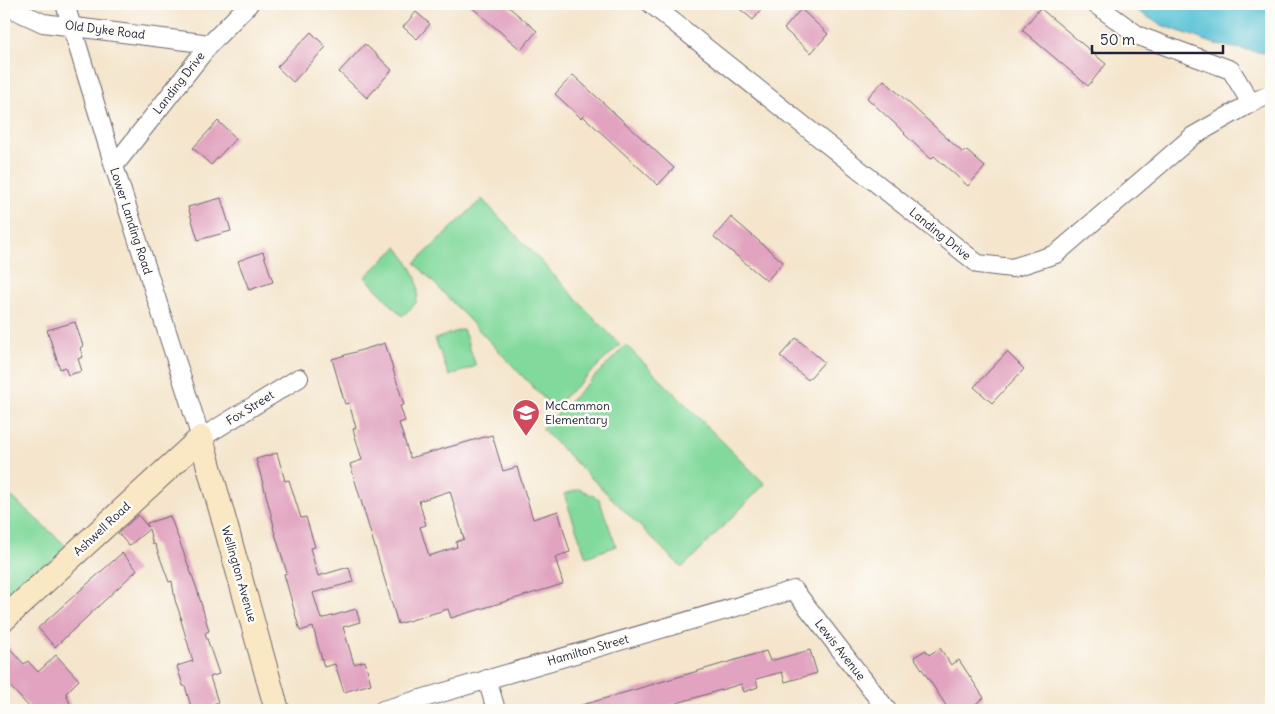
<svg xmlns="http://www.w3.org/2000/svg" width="1275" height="714" font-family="Delius,sans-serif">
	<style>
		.green { fill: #82d99c; stroke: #527e6c }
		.water { fill: #59c2d5; stroke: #3e7288 }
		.building { fill: #e1a3bf; fill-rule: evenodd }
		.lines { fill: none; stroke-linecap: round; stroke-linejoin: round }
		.street-casing { stroke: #6c666e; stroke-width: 20 }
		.secondary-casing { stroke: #6c666e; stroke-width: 26 }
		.street { stroke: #fff; stroke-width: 18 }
		.secondary { stroke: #fae7c3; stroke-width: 24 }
		.labels { text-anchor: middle; stroke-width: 5; stroke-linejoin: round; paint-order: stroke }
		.street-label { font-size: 12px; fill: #22223b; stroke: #fdfcf7 }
		.poi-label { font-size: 12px; fill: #22223b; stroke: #fdfcf7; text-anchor: start }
	</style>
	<rect width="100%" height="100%" fill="#fdfcf7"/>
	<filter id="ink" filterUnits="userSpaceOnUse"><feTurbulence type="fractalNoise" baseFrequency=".02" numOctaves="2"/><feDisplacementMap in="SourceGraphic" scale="10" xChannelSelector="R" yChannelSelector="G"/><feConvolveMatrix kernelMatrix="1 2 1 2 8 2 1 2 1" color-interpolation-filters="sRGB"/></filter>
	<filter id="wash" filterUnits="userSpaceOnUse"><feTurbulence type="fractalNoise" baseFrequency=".0096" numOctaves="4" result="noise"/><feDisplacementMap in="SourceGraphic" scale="20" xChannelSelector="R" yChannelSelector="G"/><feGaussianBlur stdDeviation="1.12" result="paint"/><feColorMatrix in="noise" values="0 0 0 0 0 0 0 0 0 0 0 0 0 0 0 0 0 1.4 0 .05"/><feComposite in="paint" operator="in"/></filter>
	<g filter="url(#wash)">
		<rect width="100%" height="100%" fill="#f4e5cc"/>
		<g class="green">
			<path d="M 482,199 L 620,345 L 553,408 L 415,263 Z"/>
			<path d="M 397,247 C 409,263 423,281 416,302 C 414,307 406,312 402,316 L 365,277 Z"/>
			<path d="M 463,329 L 476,366 L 449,376 L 435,339 Z"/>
			<path d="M 626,345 L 765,484 L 682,568 L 542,429 Z"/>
			<path d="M 580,489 L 599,499 L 616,546 L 586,557 L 564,494 Z"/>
			<path d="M 4,490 L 74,553 L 4,620 Z"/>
		</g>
		<path class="water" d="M 1127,4 L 1271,4 L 1271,54 L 1218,45 L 1159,24 Z"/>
		<g id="blocks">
			<g class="building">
				<path d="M 468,4 L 505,4 L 537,31 L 521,50 Z"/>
				<path d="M 734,4 L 766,4 L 753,20 Z"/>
				<path d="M 1040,8 L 1106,64 L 1088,86 L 1022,30 Z"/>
				<path d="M 801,9 L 828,34 L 811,53 L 784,29 Z"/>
				<path d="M 416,12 L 430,24 L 417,39 L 403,27 Z"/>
				<path d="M 311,32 L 326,47 L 293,82 L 277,67 Z"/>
				<path d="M 365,44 L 392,70 L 367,98 L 339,72 Z"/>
				<path d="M 573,75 L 674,168 L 658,185 L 583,116 L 581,118 L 555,94 Z"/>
				<path d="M 884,80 L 963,153 L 966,150 L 985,167 L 968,186 L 934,156 L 931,159 L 904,134 L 905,133 L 867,98 Z"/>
				<path d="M 218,121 L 236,138 L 211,165 L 193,148 Z"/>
				<path d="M 221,198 L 231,231 L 198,240 L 188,207 Z"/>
				<path d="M 731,217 L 783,262 L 767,281 L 714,237 Z"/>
				<path d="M 263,252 L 273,282 L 249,290 L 238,261 Z"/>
				<path d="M 75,322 L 83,346 L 80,348 L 83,357 L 78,359 L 82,371 L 68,375 L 65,367 L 60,369 L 47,330 Z"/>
				<path d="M 796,338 L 824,362 L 808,380 L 780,356 Z"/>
				<path d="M 385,343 L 404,405 L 400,406 L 405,421 L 399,423 L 410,458 L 492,435 L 503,471 L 517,467 L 533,519 L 558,511 L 570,552 L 555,557 L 563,584 L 451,618 L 448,609 L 398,624 L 350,464 L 362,460 L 353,429 L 356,428 L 349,403 L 345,404 L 332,359 ZM 450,491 L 464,539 L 456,542 L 457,547 L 429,556 L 420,527 L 426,525 L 419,501 Z"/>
				<path d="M 1007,352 L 1024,369 L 992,403 L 974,387 Z"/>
				<path d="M 277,453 L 285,481 L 289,480 L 301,518 L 306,517 L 315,547 L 310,548 L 318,576 L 349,567 L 353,582 L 313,593 L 321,619 L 356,609 L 360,622 L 343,627 L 354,664 L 365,661 L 371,684 L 344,692 L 335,664 L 324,667 L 313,627 L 300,631 L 284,574 L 287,573 L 273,527 L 274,526 L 264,487 L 256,459 Z"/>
				<path d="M 138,515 L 148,527 L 147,523 L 170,516 L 173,524 L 197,589 L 209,631 L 205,633 L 219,674 L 210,677 L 218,702 L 213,704 L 215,710 L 192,710 L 185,686 L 183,686 L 177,666 L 193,661 L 180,617 L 182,620 L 175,600 L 172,581 L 169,582 L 155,544 L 153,545 L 149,529 L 129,546 L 118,533 Z"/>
				<path d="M 122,553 L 137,570 L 55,647 L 38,628 Z"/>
				<path d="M 4,642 L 24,664 L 28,661 L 38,672 L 56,655 L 79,680 L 66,693 L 72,710 L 32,710 L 4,680 Z"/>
				<path d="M 940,648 L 951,665 L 959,660 L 984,698 L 967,710 L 949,710 L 914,657 L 926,650 L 929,655 Z"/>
				<path d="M 810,650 L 817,673 L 785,682 L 782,672 L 756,679 L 758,687 L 744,692 L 741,684 L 654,710 L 579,710 L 579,706 L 766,651 L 770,661 Z"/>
			</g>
		</g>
	</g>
	<g filter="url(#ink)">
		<use href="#blocks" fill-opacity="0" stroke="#6c666e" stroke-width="1"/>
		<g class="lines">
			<defs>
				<g id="street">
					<path d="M 65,4 L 114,166 L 201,438 L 299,378"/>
					<path d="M 651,4 L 978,264 L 1012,268 L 1056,254 L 1193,136 L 1251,103 L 1271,94"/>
					<path d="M 1095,4 L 1139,36 L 1231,70 L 1251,103"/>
					<path d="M 4,5 L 43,23 L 210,44"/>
					<path d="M 114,166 L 210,44 L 249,4"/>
					<path d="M 487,679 L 496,710"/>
					<path d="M 383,710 L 794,590 L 887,710"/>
				</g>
				<path id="secondary" d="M 4,619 L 201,438 L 277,710"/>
			</defs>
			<use href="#street" class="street-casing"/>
			<use href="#secondary" class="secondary-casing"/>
			<use href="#street" class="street"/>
			<use href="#secondary" class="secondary"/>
		</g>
	</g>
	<defs>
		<symbol id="school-pin" viewBox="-11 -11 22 30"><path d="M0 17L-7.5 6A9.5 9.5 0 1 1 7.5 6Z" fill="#d1495b" stroke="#fdfcf7"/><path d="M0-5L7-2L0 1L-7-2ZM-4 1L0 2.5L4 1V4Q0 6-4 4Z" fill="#fff"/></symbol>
	</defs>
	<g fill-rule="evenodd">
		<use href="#school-pin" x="510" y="397" width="32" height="43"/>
	</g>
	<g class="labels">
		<g class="street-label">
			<text transform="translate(105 30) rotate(7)" y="4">Old Dyke Road</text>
			<text transform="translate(179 83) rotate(-52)" y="4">Landing Drive</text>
			<text transform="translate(131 221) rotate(72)" y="4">Lower Landing Road</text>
			<text transform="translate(940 234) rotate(39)" y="4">Landing Drive</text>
			<text transform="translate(250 408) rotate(-32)" y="4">Fox Street</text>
			<text transform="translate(102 529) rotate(-43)" y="4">Ashwell Road</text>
			<text transform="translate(239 574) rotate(74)" y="4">Wellington Avenue</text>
			<text transform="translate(588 650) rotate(-16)" y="4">Hamilton Street</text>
			<text transform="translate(840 650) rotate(52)" y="4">Lewis Avenue</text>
		</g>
		<g class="poi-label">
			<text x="545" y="410">McCammon<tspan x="545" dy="14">Elementary</tspan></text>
		</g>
	</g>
	<rect width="1275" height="714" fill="none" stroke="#fdfcf7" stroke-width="20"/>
	<path d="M1092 45v8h131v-8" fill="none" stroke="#22223b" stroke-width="2.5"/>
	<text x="1100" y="45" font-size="15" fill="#22223b" stroke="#fdfcf7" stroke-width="4" paint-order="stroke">50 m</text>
</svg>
